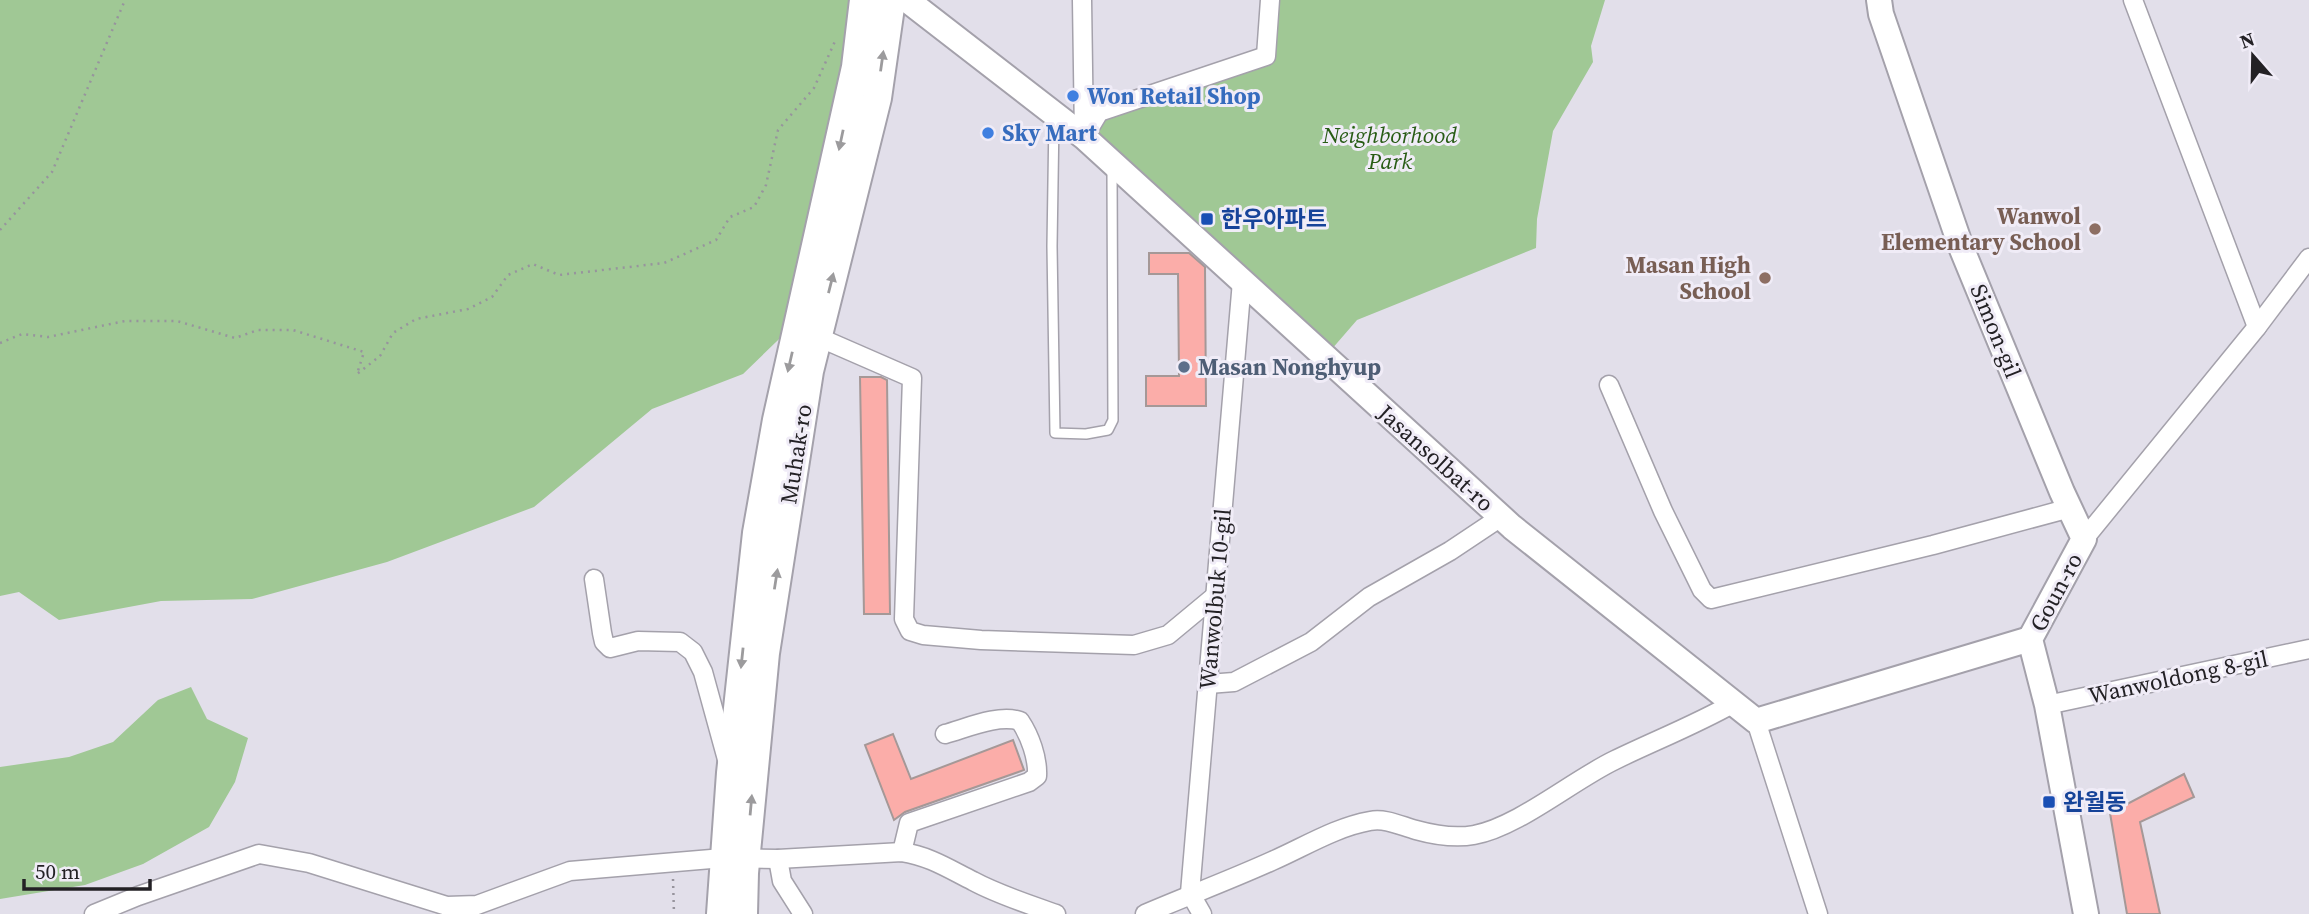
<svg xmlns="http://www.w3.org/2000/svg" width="2309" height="914" font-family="'Source Serif 4','Noto Sans KR',serif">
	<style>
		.green { fill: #a0c895 }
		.building { fill: #fbada9; stroke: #a59897; stroke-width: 2 }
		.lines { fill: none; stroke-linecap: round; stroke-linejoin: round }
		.lane-casing { stroke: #a4a1ab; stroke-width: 12 }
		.street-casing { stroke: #a4a1ab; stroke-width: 21 }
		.secondary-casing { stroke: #a4a1ab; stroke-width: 28 }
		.primary-casing { stroke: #a4a1ab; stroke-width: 32 }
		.path { stroke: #97949d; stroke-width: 2.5; stroke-dasharray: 2 5; stroke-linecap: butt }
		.lane { stroke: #fff; stroke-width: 9 }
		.street { stroke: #fff; stroke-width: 18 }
		.secondary { stroke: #fff; stroke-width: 24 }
		.primary { stroke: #fff; stroke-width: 28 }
		.oneway { fill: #9c9b9d }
		.shop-dot { fill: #3f7fe0; stroke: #f0ecf7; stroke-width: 2.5 }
		.transit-dot { fill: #1a4fb4; stroke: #f0ecf7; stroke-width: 2.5 }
		.education-dot { fill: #8d6e63; stroke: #f0ecf7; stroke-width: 2.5 }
		.service-dot { fill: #5c6f8a; stroke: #f0ecf7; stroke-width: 2.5 }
		.labels { text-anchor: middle; stroke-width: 6; stroke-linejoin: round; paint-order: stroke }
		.shop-label { font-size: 23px; font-weight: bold; fill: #366cbe; stroke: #f0ecf7; text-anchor: start }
		.park-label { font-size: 23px; font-style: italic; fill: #285c15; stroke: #f0ecf7 }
		.education-label { font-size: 23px; font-weight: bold; fill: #785e54; stroke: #f0ecf7; text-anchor: end }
		.transit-label { font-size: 23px; font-weight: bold; fill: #164399; stroke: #f0ecf7; text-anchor: start }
		.street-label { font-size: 23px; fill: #232125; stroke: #f0ecf7 }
		.service-label { font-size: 23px; font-weight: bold; fill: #4e5e75; stroke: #f0ecf7; text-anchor: start }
	</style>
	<rect width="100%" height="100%" fill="#e2dfea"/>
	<g class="green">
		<path d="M 0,0 L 864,0 L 804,315 L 743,374 L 652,409 L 534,507 L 387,562 L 252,599 L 161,601 L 59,620 L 19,592 L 0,596 Z"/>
		<path d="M 1275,0 L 1605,0 L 1591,46 L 1593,62 L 1553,131 L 1537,219 L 1536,248 L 1357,320 L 1331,350 L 1093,133 L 1103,117 L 1270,60 Z"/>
		<path d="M 191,687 L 207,719 L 248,738 L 235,782 L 209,827 L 143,864 L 85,885 L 0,899 L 0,767 L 69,757 L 113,742 L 158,700 Z"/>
	</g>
	<g class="building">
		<path d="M 1149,253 L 1189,253 L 1205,267 L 1206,406 L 1146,406 L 1146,376 L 1179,376 L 1178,274 L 1149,274 Z"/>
		<path d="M 860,377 L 881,377 L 887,380 L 890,614 L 864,614 Z"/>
		<path d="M 893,734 L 911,779 L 1013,740 L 1024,770 L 905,812 L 894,820 L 865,745 Z"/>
		<path d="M 2184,774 L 2194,797 L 2140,822 L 2160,914 L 2127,914 L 2110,813 Z"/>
	</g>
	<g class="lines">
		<defs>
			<path id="lane" d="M 1054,118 L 1052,246 L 1055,433 L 1086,434 L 1108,430 L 1113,420 L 1112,170"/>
			<g id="street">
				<path d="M 1082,0 L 1084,136"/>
				<path d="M 2133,0 L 2257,327"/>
				<path d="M 1084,137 L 1099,112 L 1266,56 L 1270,0"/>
				<path d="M 818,337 L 912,378 L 904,619 L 910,631 L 923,635 L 981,640 L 1134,645 L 1168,635 L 1215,596"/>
				<path d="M 1609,385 L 1663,511 L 1702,590 L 1711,599 L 1933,545 L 2070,508"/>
				<path d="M 2084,539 L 2257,327 L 2309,258"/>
				<path d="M 594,579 L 602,633 L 604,642 L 610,648 L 638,641 L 680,642 L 693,652 L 703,672 L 728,763"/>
				<path d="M 1208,684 L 1234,682 L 1311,642 L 1369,597 L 1450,551 L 1501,517"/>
				<path d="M 2047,705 L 2309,649"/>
				<path d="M 1756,721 L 1818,914"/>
				<path d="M 902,852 L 909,823 L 1029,782 L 1037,776 C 1038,758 1030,736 1020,721 C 998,714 967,728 945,734"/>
				<path d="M 778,859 L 782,881 L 803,914"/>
				<path d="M 94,914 L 138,896 L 259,854 L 309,863 L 447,906 L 477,905 L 570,871 L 723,858 L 778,859 L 902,852 C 929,856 949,869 973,881 C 999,895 1028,904 1056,914"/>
				<path d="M 1145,914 C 1187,896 1230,880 1272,861 C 1304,847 1336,827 1370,821 C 1386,818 1401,826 1416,830 C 1434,835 1457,838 1474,835 C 1518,827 1573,780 1615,760 C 1654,741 1695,725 1734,703"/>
				<path d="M 1202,914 L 1190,893 L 1242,281"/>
			</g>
			<g id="secondary">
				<path d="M 907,0 L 1084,137 L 1512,527 L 1756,721 L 2030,639"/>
				<path d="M 1879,0 L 1881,14 L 1961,247 L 2062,492 L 2084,539 L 2030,639 L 2047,705 L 2086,914"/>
			</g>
			<g id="primary">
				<path d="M 721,914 L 731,773 L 757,533 L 777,420 L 856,67 L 864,0"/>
				<path d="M 743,914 L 744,873 L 765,653 L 809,371 L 877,98 L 891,0"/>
			</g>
		</defs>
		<use href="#lane" class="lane-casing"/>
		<use href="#street" class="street-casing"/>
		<use href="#secondary" class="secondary-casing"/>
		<use href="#primary" class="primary-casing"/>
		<g class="path">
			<path d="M 0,230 L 52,172 L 125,0"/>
			<path d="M 0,343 L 22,334 L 48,337 L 125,321 L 177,321 L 235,338 L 258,330 L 293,330 L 364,352 L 357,374 L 380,356 L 393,333 L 416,319 L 468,309 L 492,297 L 508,275 L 533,264 L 559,275 L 664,263 L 716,240 L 730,217 L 754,207 L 766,185 L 778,130 L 814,88 L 836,39"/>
			<path d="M 673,879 L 674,914"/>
		</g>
		<use href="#lane" class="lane"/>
		<use href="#street" class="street"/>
		<use href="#secondary" class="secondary"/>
		<use href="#primary" class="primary"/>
	</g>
	<defs><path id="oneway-solid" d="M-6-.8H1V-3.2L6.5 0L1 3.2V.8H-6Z" transform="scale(1.75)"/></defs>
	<g class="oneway">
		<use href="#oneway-solid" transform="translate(882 61) rotate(-82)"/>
		<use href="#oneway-solid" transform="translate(841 140) rotate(102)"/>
		<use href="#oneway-solid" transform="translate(831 283) rotate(-76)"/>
		<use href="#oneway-solid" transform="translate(790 362) rotate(103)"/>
		<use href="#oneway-solid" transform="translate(776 579) rotate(-81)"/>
		<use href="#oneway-solid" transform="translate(742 658) rotate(96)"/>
		<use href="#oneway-solid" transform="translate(751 805) rotate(-85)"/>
	</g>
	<g class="shop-dot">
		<circle cx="1073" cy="96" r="7"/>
		<circle cx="988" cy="133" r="7"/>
	</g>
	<g class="transit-dot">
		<rect x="1200" y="212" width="14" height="14" rx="3.5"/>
		<rect x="2042" y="795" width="14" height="14" rx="3.5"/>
	</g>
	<g class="education-dot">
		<circle cx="2095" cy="229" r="7"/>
		<circle cx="1765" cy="278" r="7"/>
	</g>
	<circle class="service-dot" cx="1184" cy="367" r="7"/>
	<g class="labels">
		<g class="shop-label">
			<text x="1087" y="104">Won Retail Shop</text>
			<text x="1002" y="141">Sky Mart</text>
		</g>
		<g class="park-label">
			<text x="1390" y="143">Neighborhood<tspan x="1390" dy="26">Park</tspan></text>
		</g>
		<g class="education-label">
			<text x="2081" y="224">Wanwol<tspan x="2081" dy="26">Elementary School</tspan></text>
			<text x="1751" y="273">Masan High<tspan x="1751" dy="26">School</tspan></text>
		</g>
		<g class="transit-label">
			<text x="1221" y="227">한우아파트</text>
			<text x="2063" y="810">완월동</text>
		</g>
		<g class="street-label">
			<text transform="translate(1996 331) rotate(68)" y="8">Simon-gil</text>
			<text transform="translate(796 454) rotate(-81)" y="8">Muhak-ro</text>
			<text transform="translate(1436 458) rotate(42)" y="8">Jasansolbat-ro</text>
			<text transform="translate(2056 592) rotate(-62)" y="8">Goun-ro</text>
			<text transform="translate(1215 599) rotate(-85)" y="8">Wanwolbuk 10-gil</text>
			<text transform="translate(2178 677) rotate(-12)" y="8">Wanwoldong 8-gil</text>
		</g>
		<g class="service-label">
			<text x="1198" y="375">Masan Nonghyup</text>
		</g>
	</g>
	<g transform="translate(2253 56) rotate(340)" stroke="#f0ecf7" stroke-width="5" paint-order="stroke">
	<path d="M0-5L12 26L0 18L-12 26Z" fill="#232125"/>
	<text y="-10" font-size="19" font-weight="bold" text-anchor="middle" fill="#232125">N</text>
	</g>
	<path d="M24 879v10h126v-10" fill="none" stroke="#232125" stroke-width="3.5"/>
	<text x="35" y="879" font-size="21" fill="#232125" stroke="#f0ecf7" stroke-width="5" paint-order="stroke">50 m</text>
</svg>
